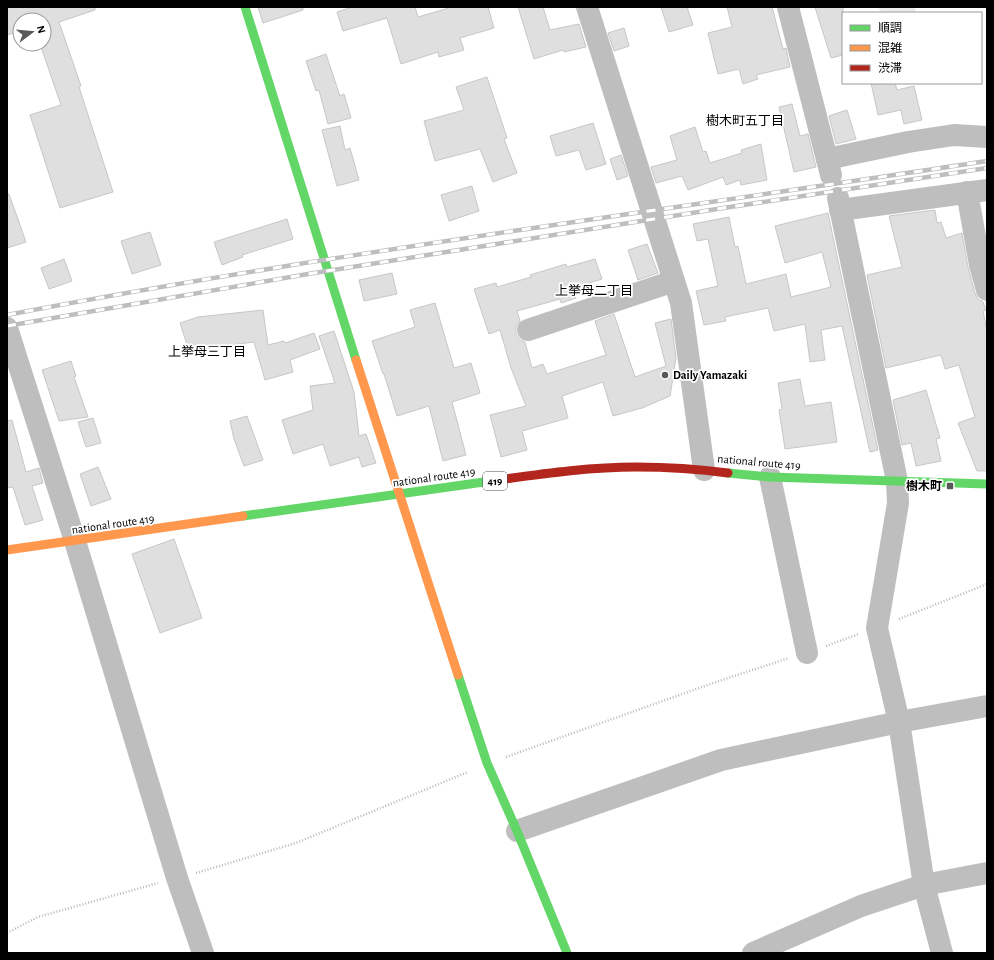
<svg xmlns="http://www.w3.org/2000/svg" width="994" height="960" font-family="'Alegreya Sans','Noto Sans JP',sans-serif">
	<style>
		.green { fill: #ececec }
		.building { fill: #dfdfdf; stroke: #c7c7c7 }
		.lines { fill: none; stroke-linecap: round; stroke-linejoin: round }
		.path { stroke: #b9b9b9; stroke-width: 2.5; stroke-dasharray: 1 2; stroke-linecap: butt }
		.street { stroke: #bebebe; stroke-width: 22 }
		.fast { stroke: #63d668; stroke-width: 9 }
		.slow { stroke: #ff974d; stroke-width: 9 }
		.jam { stroke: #b3261e; stroke-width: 9 }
		.rail-casing { stroke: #bebebe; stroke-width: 4.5 }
		.rail { stroke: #fff; stroke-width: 3; stroke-dasharray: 9; stroke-linecap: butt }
		.poi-dot { fill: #595959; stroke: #fff; stroke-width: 1.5 }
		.labels { text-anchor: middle; stroke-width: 3.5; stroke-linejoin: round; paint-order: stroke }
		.shield { fill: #fff; stroke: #4c4c4c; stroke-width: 1 }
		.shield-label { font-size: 11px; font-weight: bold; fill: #000 }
		.poi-label { font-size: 12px; font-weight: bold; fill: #000; stroke: #fff; text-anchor: start }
		.street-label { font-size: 12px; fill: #000; stroke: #fff }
		.neighbourhood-label { font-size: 13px; fill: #000; stroke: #fff }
	</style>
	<rect width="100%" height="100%" fill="#fff"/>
	<path class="green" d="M 878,7 L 914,7 L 917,13 L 882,13 Z"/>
	<g class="building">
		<path d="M 7,7 L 95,7 L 95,10 L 59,22 L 81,86 L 79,87 L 113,192 L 60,208 L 30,115 L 61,105 L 40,44 L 44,44 L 44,20 L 20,20 L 20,31 L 7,35 Z"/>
		<path d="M 258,7 L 303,7 L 303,10 L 263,23 Z"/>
		<path d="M 352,7 L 415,7 L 418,17 L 452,7 L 488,7 L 494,28 L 460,38 L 464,50 L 439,57 L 438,52 L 401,64 L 387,18 L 343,31 L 337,12 Z"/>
		<path d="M 518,7 L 543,7 L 550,30 L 579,24 L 586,47 L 564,52 L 563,50 L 534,59 Z"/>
		<path d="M 661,7 L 687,7 L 693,25 L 669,32 Z"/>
		<path d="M 727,7 L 772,7 L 783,49 L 786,48 L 790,67 L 756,75 L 758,79 L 743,84 L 739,69 L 718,74 L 708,33 L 732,27 Z"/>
		<path d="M 815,7 L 843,7 L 843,55 L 831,58 Z"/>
		<path d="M 624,28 L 629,46 L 614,51 L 608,33 Z"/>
		<path d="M 326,54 L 340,96 L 344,94 L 351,118 L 328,124 L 319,90 L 316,91 L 306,61 Z"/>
		<path d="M 487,77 L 507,138 L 504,139 L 517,173 L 493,182 L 480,149 L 435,161 L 424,121 L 464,110 L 456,87 Z"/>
		<path d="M 871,83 L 895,83 L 897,90 L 914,86 L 922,120 L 904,124 L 901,110 L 878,115 Z"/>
		<path d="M 792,104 L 800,136 L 808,134 L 816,167 L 794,172 L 779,107 Z"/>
		<path d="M 847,110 L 856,139 L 836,144 L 829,116 Z"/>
		<path d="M 593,123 L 606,164 L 586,170 L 579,150 L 556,156 L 550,136 Z"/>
		<path d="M 340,126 L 345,150 L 350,148 L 359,180 L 337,186 L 322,130 Z"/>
		<path d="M 695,127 L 703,152 L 706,151 L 710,163 L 742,153 L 741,150 L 761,144 L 767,180 L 741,185 L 740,180 L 726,185 L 723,177 L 688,190 L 682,176 L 656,183 L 651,167 L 677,160 L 670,136 Z"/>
		<path d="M 621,155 L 628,176 L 617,180 L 610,159 Z"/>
		<path d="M 472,186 L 479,211 L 449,221 L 441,195 Z"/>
		<path d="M 7,194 L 9,194 L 26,242 L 7,248 Z"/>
		<path d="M 935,210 L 937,223 L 941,222 L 946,238 L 962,233 L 968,267 L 975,293 L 978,299 L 983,302 L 986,310 L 983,311 L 987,331 L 987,471 L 977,471 L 958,423 L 975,417 L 959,365 L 945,369 L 941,355 L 886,368 L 867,275 L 902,267 L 889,216 Z"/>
		<path d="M 828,213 L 878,450 L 870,452 L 842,326 L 821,330 L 825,360 L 810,362 L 805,324 L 774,331 L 768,308 L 725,317 L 726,321 L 704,325 L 696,291 L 718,286 L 708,239 L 697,241 L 693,224 L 729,217 L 735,247 L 738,246 L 746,284 L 786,274 L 791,297 L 831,287 L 822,252 L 785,263 L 775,226 Z"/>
		<path d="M 287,219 L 293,239 L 242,255 L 243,257 L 222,265 L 214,242 Z"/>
		<path d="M 150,232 L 161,265 L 132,274 L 121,241 Z"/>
		<path d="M 647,244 L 658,273 L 638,280 L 628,250 Z"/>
		<path d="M 64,259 L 72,281 L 49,289 L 41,268 Z"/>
		<path d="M 595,259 L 602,279 L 573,288 L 576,298 L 561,303 L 560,299 L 517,311 L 520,321 L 516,327 L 516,334 L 519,339 L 525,342 L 532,368 L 543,364 L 547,374 L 606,355 L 595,321 L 614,314 L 635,377 L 666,366 L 655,323 L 671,319 L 676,358 L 670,396 L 642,408 L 613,416 L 603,382 L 562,396 L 568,418 L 522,431 L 527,450 L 501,457 L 490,415 L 526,406 L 511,368 L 500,330 L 489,334 L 474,289 L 496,283 L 497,287 L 531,277 L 530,275 L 566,264 L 567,267 Z"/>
		<path d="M 392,273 L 397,294 L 364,301 L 359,280 Z"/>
		<path d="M 435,303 L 454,368 L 471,363 L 480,393 L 452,402 L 466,455 L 443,461 L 429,406 L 397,416 L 384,374 L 383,374 L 372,341 L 415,327 L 410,310 Z"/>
		<path d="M 263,310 L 268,345 L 284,341 L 285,343 L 314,333 L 320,349 L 290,360 L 293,372 L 265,380 L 254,342 L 215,347 L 190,354 L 180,323 L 198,317 Z"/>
		<path d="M 334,331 L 354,392 L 359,436 L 366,434 L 376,463 L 362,467 L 359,457 L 330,466 L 323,444 L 293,454 L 282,420 L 313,410 L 310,386 L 335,383 L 319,336 Z"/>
		<path d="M 71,361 L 76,376 L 74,377 L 88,417 L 59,421 L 42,370 Z"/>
		<path d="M 800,379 L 805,406 L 831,402 L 837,442 L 785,449 L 779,410 L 782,409 L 778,383 Z"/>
		<path d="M 926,390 L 940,438 L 936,439 L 941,461 L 916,466 L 911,443 L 902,445 L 893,400 Z"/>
		<path d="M 247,416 L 263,460 L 244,466 L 234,439 L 230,421 Z"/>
		<path d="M 93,418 L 101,443 L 86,447 L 78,422 Z"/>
		<path d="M 12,420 L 26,472 L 39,468 L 43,483 L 32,486 L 43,520 L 25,525 L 13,487 L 7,488 L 7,421 Z"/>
		<path d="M 98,467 L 111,499 L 91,506 L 80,474 Z"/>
		<path d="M 174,539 L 202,618 L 160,633 L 132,554 Z"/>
	</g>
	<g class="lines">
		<g class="path">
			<path d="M 899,619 L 987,584"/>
			<path d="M 826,646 L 859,634"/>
			<path d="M 506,757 L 716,682 L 789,658"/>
			<path d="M 196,873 L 296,843 L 468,772"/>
			<path d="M 7,933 L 38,917 L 158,883"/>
		</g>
		<g class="street">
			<path d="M 587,7 L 681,303 L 704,470"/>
			<path d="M 788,7 L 831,175"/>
			<path d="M 827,159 L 908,142 L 954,135 L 987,137"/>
			<path d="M 967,192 L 980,265 L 987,290"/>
			<path d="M 838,198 L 897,481 L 898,503 L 877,628 L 899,722 L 924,885 L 942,953"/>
			<path d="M 840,210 L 987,190"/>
			<path d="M 7,328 L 75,541 L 177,878 L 203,953"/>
			<path d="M 528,330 L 674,281"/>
			<path d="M 770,477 L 807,653"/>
			<path d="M 517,831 L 721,760 L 899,722 L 987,706"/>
			<path d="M 753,953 L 861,906 L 924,885 L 987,873"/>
		</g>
		<g class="fast">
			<path d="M 245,7 L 356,360"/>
			<path d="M 728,473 L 770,477 L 987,484"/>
			<path d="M 243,516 L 505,479"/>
			<path d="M 458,675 L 487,763 L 517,831 L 567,953"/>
		</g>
		<g class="slow">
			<path d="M 356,360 L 458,675"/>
			<path d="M 7,550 L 243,516"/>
		</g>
		<path class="jam" d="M 505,479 C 548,473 593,467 636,467 C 667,467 698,469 728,473"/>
		<defs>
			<g id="rail">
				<path d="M 7,315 C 332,253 660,211 987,161"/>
				<path d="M 7,326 L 308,274 L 717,209 L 987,168"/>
			</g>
		</defs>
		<use href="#rail" class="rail-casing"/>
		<use href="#rail" class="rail"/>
	</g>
	<g class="poi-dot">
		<circle cx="665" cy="375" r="4"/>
		<rect x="946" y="482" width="8" height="8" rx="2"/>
	</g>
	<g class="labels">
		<rect class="shield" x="483" y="472" width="24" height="18" rx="3"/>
		<g class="shield-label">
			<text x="495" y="485">419</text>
		</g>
		<g class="poi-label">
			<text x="673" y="379">Daily Yamazaki</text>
			<text x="942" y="490" text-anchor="end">樹木町</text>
		</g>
		<g class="street-label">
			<text transform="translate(759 462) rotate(5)" y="4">national route 419</text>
			<text transform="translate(434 477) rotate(-8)" y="4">national route 419</text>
			<text transform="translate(113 524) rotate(-8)" y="4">national route 419</text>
		</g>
		<g class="neighbourhood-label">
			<text x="745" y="125">樹木町五丁目</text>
			<text x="594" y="295">上挙母二丁目</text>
			<text x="207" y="356">上挙母三丁目</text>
		</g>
	</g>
	<rect width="994" height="960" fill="none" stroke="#000000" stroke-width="16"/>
	<rect x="842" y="12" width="140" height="72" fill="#ffffff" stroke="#999999"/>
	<rect x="850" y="25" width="20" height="6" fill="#63d668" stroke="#999999"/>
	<text x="878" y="32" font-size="12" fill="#000000">順調</text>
	<rect x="850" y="45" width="20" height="6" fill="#ff974d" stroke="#999999"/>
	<text x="878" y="52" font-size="12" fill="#000000">混雑</text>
	<rect x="850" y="65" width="20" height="6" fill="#b3261e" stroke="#999999"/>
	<text x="878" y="72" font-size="12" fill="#000000">渋滞</text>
	<g transform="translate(32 32) rotate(74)"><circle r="19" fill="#ffffff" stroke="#999999"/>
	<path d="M0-3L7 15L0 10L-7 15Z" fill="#595959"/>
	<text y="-6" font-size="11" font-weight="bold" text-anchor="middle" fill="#000000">N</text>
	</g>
</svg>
